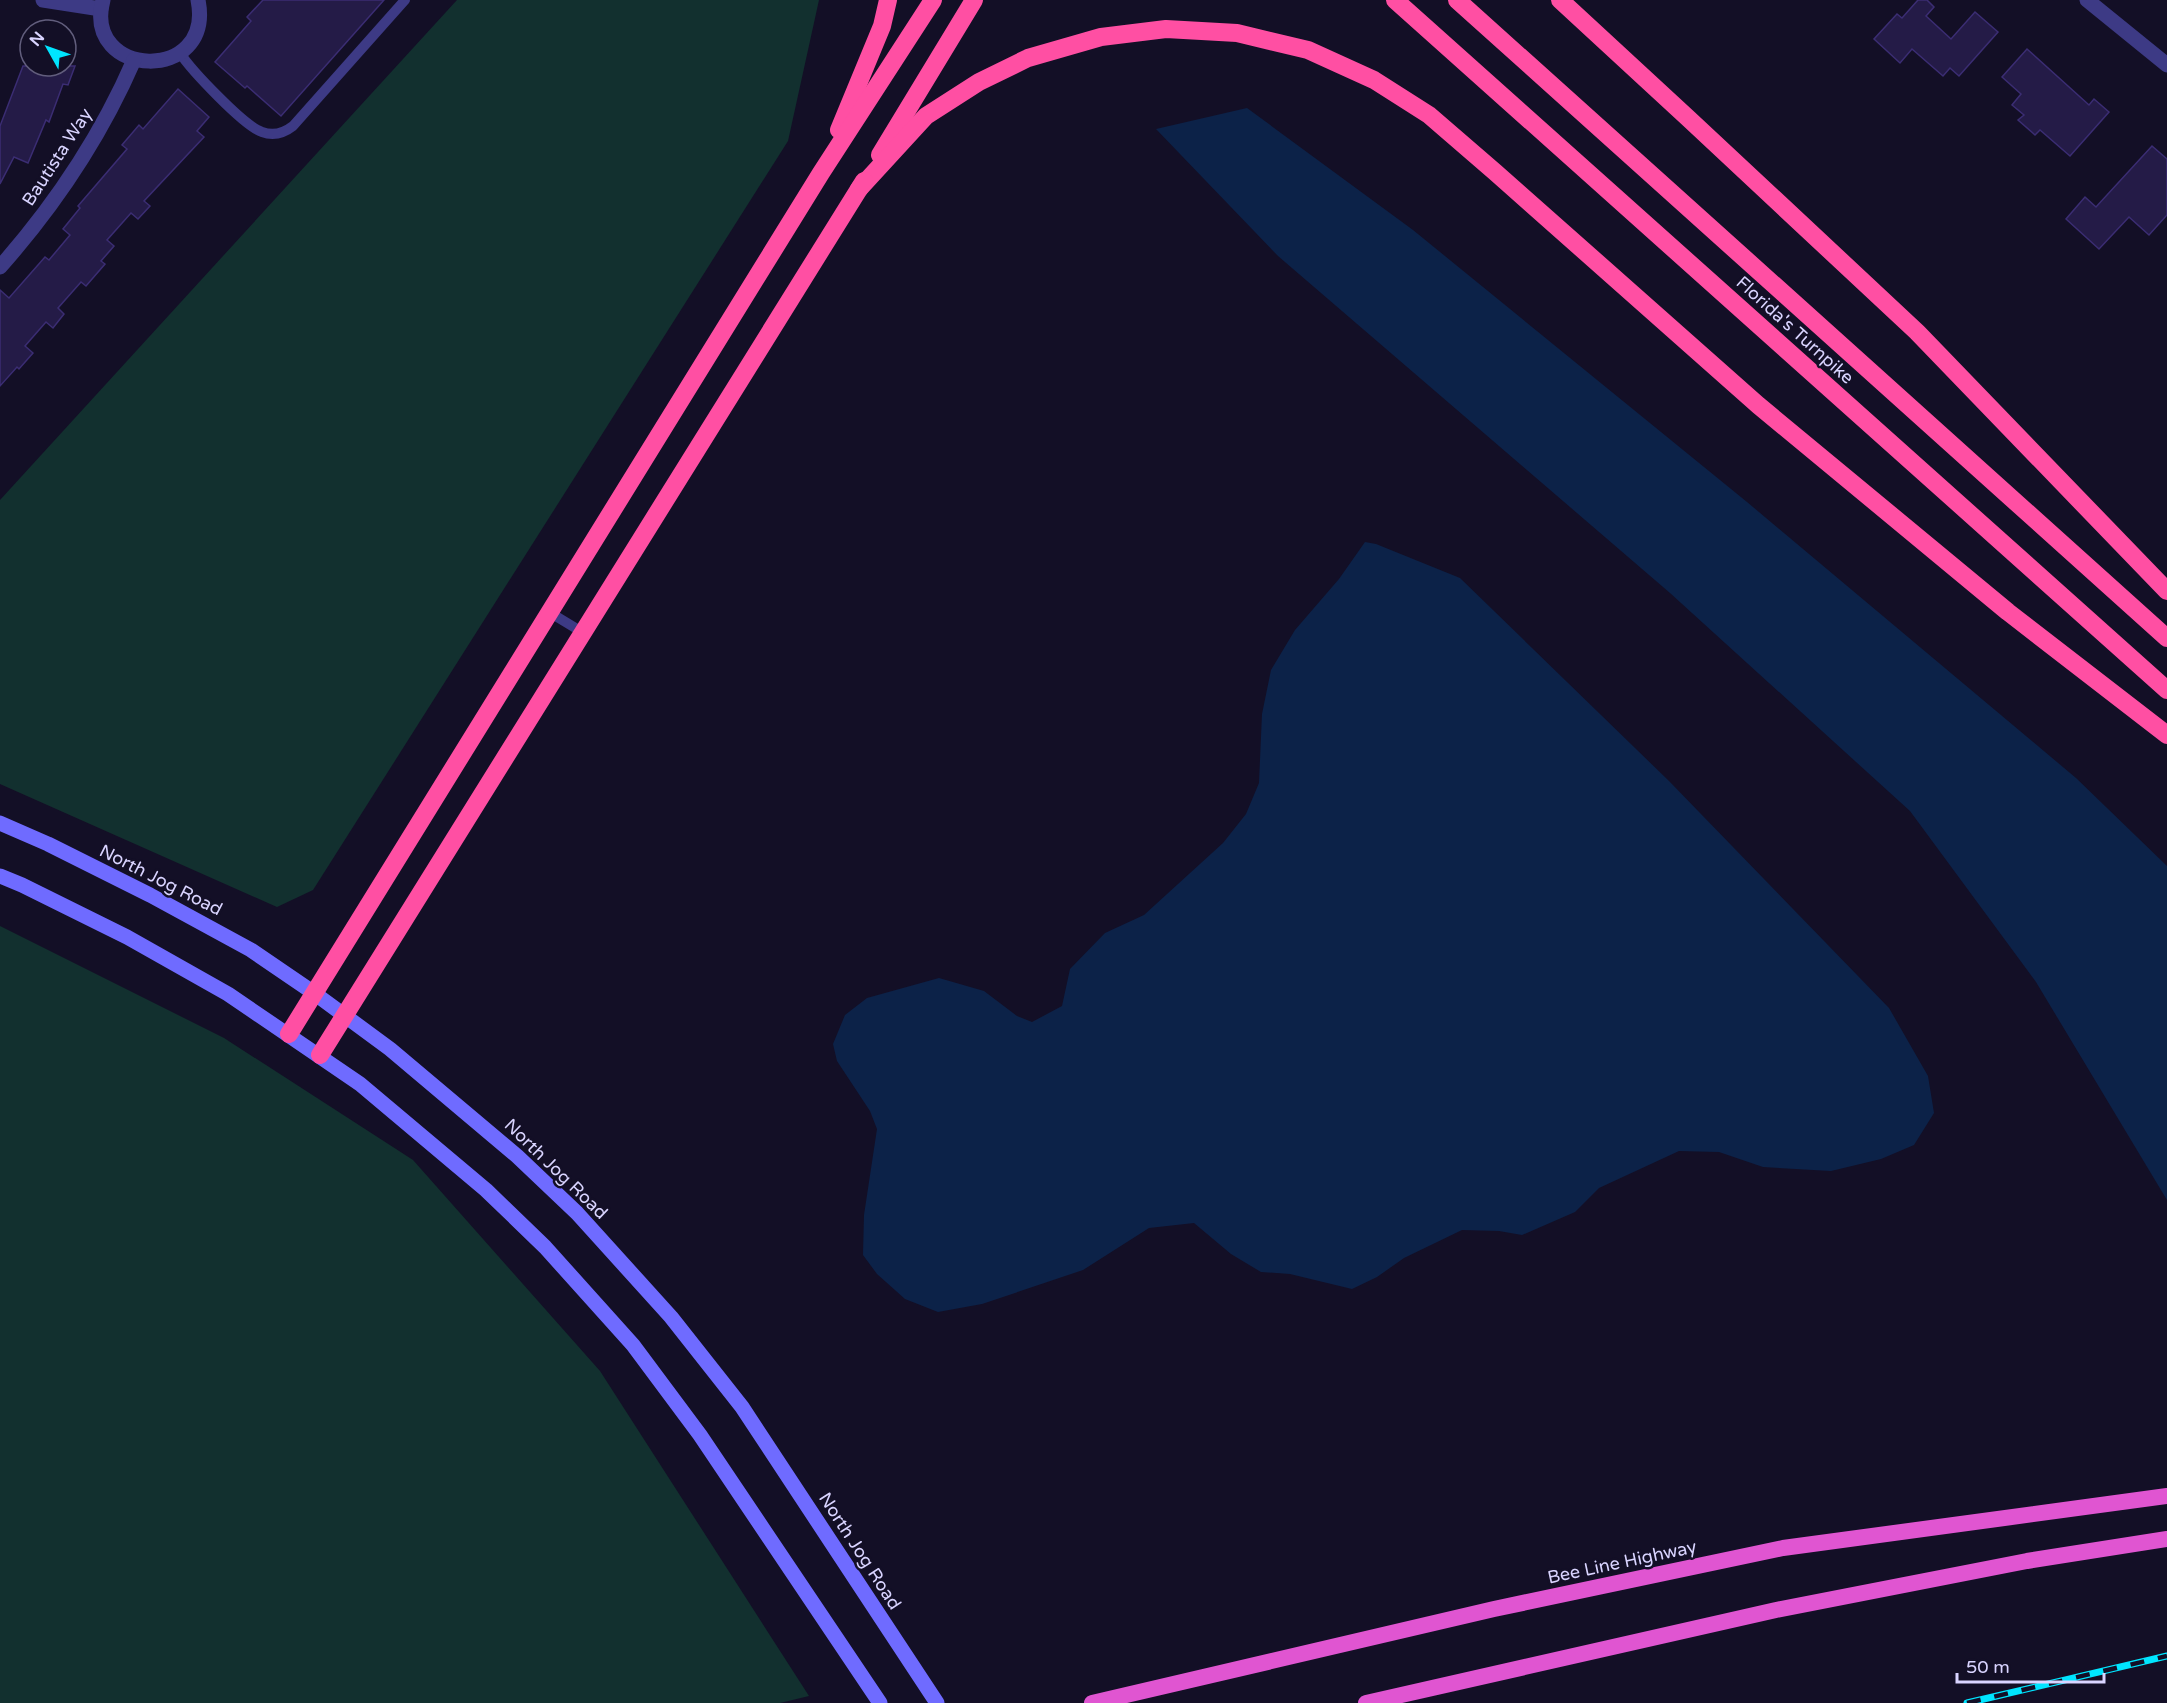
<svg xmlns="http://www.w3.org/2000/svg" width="2167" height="1703" font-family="'Varela Round',sans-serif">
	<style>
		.green { fill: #12302f }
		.water { fill: #0c2248 }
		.building { fill: #241b47; stroke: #3b2d73; stroke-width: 1.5 }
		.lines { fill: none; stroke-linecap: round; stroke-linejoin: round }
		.service { stroke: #3d3a85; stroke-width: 10 }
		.minor { stroke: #3d3a85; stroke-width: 15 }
		.secondary { stroke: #6f6bff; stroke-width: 15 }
		.trunk { stroke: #e055d1; stroke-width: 16 }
		.motorway { stroke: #ff4fa3; stroke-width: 18 }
		.rail-casing { stroke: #00e5ff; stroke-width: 7 }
		.rail { stroke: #130f26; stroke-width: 4.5; stroke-dasharray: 14; stroke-linecap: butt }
		.labels { text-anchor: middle; stroke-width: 5; stroke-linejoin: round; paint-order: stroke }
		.street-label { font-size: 18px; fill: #d9d4ff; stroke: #130f26 }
	</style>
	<rect width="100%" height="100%" fill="#130f26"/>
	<g class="green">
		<path d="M 457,0 L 819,0 L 788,141 L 313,890 L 277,907 L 0,784 L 0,500 Z"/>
		<path d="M 0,926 L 224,1038 L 413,1160 L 600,1371 L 809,1696 L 780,1703 L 0,1703 Z"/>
	</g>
	<g class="water">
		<path d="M 1247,108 L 1413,230 L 1747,502 L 2076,778 L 2167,866 L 2167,1200 L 2036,982 L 1910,811 L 1670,593 L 1278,256 L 1156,129 Z"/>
		<path d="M 1365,542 L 1376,544 L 1460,578 L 1669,781 L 1889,1008 L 1928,1076 L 1934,1113 L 1914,1145 L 1881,1159 L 1831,1171 L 1763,1167 L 1719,1152 L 1679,1151 L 1599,1188 L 1575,1212 L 1522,1235 L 1499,1231 L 1462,1230 L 1404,1258 L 1377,1277 L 1352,1289 L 1290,1274 L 1261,1272 L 1231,1254 L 1194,1223 L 1149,1228 L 1083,1270 L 982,1304 L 938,1312 L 905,1299 L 877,1274 L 863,1255 L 864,1215 L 877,1129 L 870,1111 L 837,1061 L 833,1044 L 845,1015 L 867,998 L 939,978 L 984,991 L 1017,1016 L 1032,1022 L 1062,1006 L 1070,969 L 1105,933 L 1144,915 L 1223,843 L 1246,814 L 1259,783 L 1262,714 L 1271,670 L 1295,630 L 1339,579 Z"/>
	</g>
	<g class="building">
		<path d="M 263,0 L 384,0 L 281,116 L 247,86 L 245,88 L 215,62 L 251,21 L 247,17 Z"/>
		<path d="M 1918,0 L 1927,0 L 1934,7 L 1926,16 L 1951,39 L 1975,12 L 1998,32 L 1959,76 L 1950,68 L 1943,76 L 1912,49 L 1900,63 L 1874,39 L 1897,14 L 1902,18 Z"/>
		<path d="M 2027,49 L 2089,105 L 2094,99 L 2109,112 L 2070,156 L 2040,130 L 2035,135 L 2018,120 L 2024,115 L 2012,105 L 2021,94 L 2002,77 Z"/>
		<path d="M 23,66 L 75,66 L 68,85 L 63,84 L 49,122 L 46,120 L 28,163 L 14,157 L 0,184 L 0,126 Z"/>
		<path d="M 178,89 L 209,117 L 197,131 L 204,137 L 144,201 L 150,206 L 138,219 L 131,213 L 107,240 L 114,246 L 101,261 L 105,264 L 86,286 L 81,282 L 58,308 L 64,314 L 53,328 L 46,322 L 25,346 L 33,353 L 19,369 L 17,367 L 0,386 L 0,290 L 9,298 L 45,257 L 49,260 L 70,235 L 63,229 L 80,208 L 78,206 L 127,149 L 122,145 L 139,125 L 143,129 Z"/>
		<path d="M 2152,146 L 2167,159 L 2167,215 L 2149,235 L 2129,217 L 2099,249 L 2066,219 L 2085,197 L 2096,207 Z"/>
	</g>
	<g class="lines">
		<g class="service">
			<path d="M 180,53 C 191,70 244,126 262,132 C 273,136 284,133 293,126 L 405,0"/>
			<path d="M 549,612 L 582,632"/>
		</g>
		<g class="minor">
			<path d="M 43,0 L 101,9"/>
			<path d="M 103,0 C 82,79 215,84 198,0"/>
			<path d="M 2087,0 L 2167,65"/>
			<path d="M 0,267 C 55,205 101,136 134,60"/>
		</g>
		<g class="secondary">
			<path d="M 0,823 L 48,844 L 150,895 L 251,950 L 314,993 L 390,1049 L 517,1156 L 577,1213 L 671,1317 L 742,1407 L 937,1703"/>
			<path d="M 0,876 L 22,885 L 127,937 L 228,994 L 360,1084 L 486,1190 L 545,1247 L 633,1345 L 700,1435 L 880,1703"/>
		</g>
		<g class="trunk">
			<path d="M 1092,1703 L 1494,1609 L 1783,1548 L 2167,1496"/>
			<path d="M 1366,1703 L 1776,1610 L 2027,1561 L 2167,1539"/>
		</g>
		<g class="motorway">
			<path d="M 1395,0 L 2167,690"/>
			<path d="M 1457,0 L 2167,638"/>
			<path d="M 1560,0 L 1689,119 L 1917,332 L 2167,591"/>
			<path d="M 839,130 L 882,26 L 888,0"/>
			<path d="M 880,155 L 974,0"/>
			<path d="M 859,189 L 926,116 L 979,82 L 1028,58 L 1101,37 L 1166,29 L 1237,33 L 1308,50 L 1374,80 L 1429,115 L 1495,172 L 1758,405 L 2008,612 L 2167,735"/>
			<path d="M 289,1034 L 821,173 L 933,0"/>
			<path d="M 320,1055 L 864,181"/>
		</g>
		<defs>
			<path id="rail" d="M 1967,1703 L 2167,1656"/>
		</defs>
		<use href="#rail" class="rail-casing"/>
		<use href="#rail" class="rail"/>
	</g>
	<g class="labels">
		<g class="street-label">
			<text transform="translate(57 157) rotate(-57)" y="6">Bautista Way</text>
			<text transform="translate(1795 330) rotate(42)" y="6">Florida's Turnpike</text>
			<text transform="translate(161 880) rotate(27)" y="6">North Jog Road</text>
			<text transform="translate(556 1169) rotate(44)" y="6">North Jog Road</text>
			<text transform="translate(860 1551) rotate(57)" y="6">North Jog Road</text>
			<text transform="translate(1622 1562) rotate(-12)" y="6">Bee Line Highway</text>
		</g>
	</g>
	<g transform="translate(48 48) rotate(310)"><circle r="28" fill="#130f26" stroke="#625e7d" stroke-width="1.5"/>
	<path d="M0-4.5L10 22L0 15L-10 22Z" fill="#00e5ff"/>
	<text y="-9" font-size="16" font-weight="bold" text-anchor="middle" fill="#d9d4ff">N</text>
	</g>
	<path d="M1957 1673v9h147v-9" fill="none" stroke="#d9d4ff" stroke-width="3"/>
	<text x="1966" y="1673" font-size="18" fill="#d9d4ff" stroke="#130f26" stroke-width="4.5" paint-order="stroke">50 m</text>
</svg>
